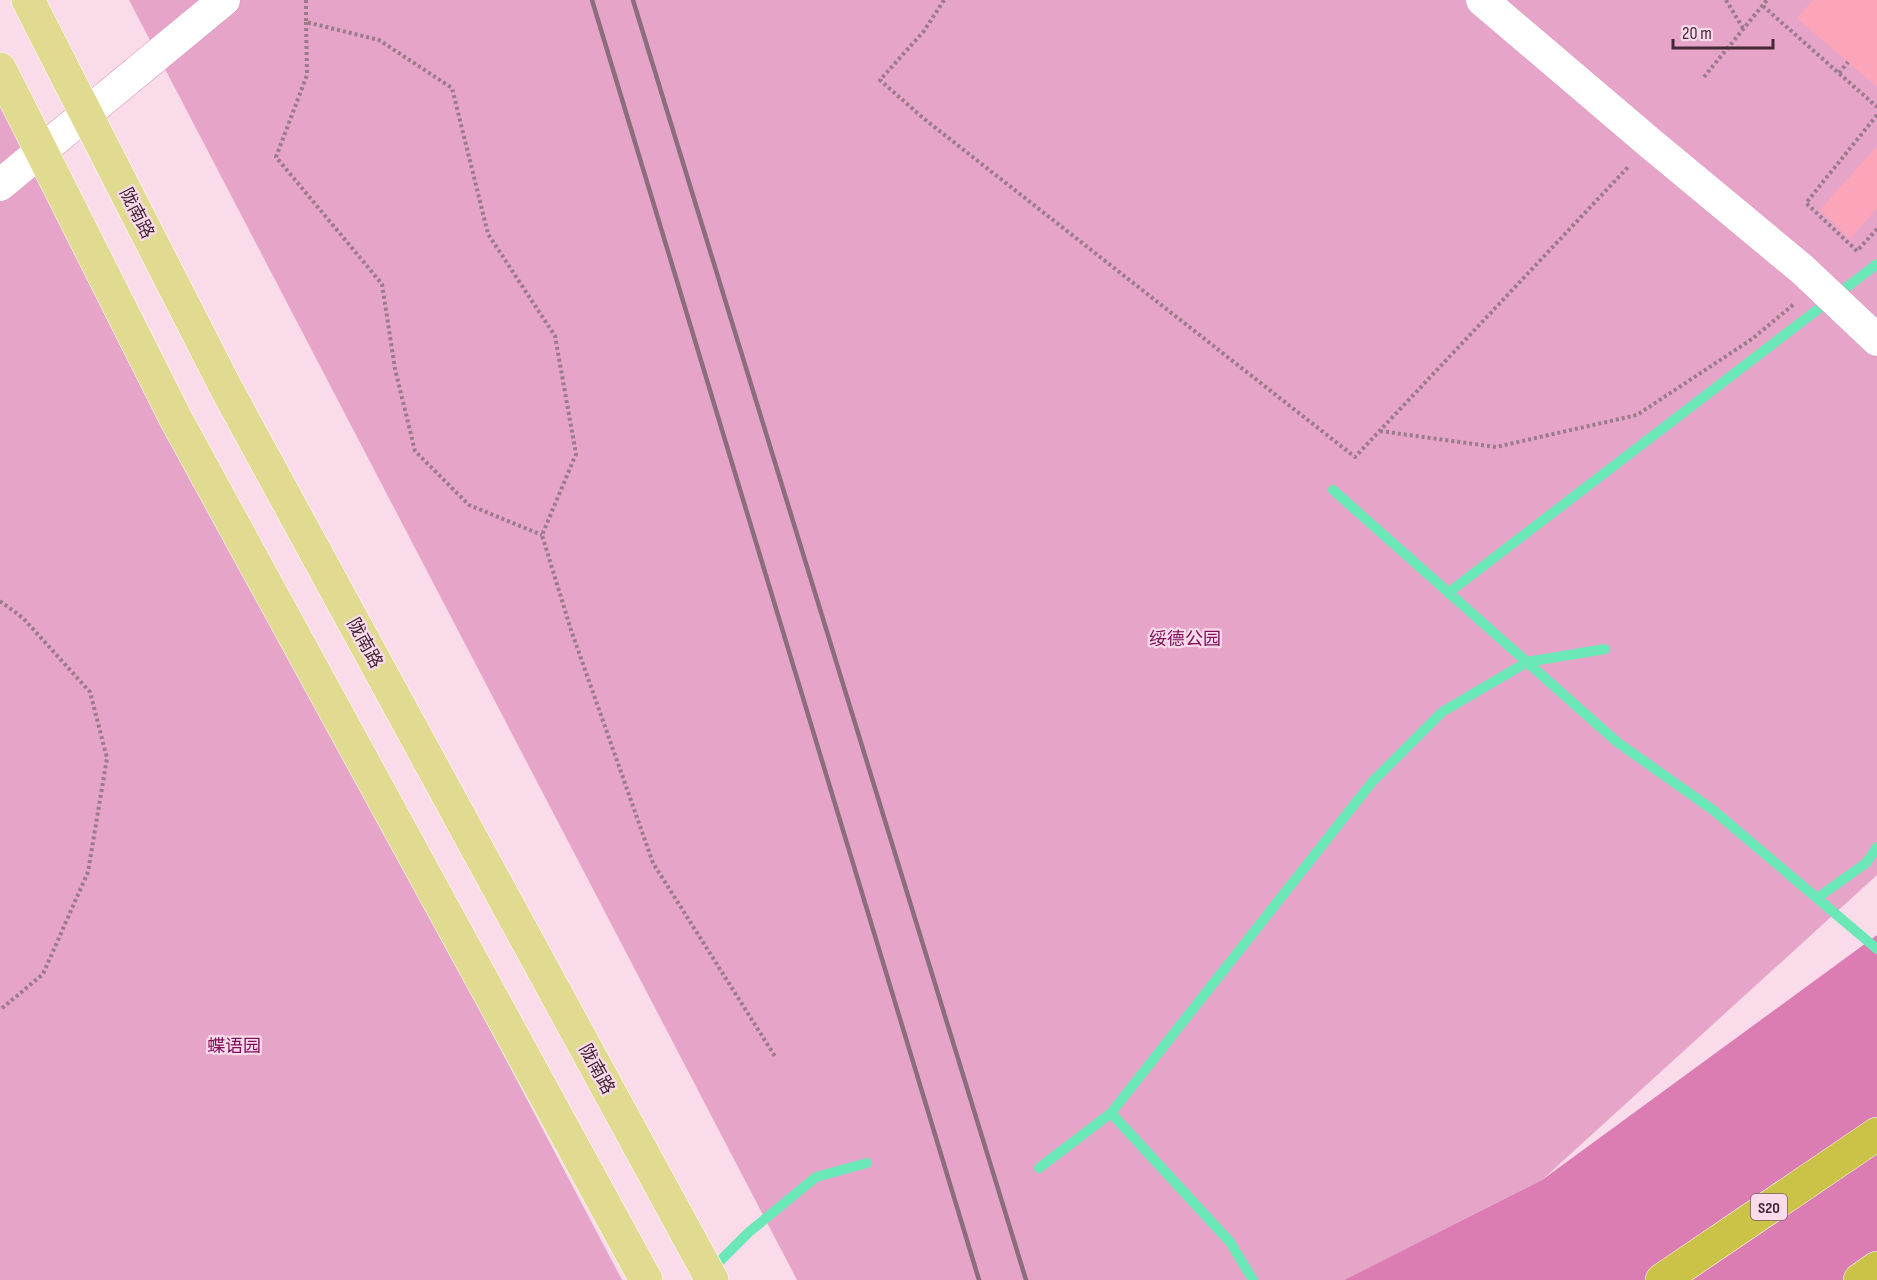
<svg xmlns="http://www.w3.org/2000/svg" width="1877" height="1280" font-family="'Sofia Sans Condensed','Noto Sans SC',sans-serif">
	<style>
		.green { fill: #e6a4c8 }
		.forest { fill: #db7db3 }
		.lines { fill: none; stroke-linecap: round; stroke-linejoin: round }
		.stream { stroke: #6be8b8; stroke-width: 10 }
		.building { fill: #fda5b8 }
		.street-casing { stroke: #dd96bd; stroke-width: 33 }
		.primary-casing { stroke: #fff; stroke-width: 34 }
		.highway-casing { stroke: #fff; stroke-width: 34 }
		.path { stroke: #997b8b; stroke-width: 4; stroke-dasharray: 3 3; stroke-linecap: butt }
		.street { stroke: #fff; stroke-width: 32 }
		.primary { stroke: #e0db91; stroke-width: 33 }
		.highway { stroke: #cbc347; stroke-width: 33 }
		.rail { stroke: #8b6d7d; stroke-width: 4.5 }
		.labels { text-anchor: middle; stroke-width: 4.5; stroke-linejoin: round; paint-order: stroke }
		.shield { fill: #fadbea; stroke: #7b5e6d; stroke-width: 1.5 }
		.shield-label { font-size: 16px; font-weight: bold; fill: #452838 }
		.street-label { font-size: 18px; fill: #452838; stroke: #fadbea }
		.park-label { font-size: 18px; fill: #800e5c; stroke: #fadbea }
	</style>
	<rect width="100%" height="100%" fill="#fadbea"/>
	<g class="green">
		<path d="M 129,0 L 1877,0 L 1877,875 L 1542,1180 L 1344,1280 L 797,1280 Z"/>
		<path d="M 0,99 L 622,1280 L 0,1280 Z"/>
	</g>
	<path class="forest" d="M 1877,935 L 1877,1280 L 1344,1280 L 1542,1180 Z"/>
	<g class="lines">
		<g class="stream">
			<path d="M 1333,490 L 1617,742 L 1713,810 L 1877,949"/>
			<path d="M 1448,593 L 1877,264"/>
			<path d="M 1817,898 L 1866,863 L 1877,847"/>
			<path d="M 1111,1113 L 1230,1242 L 1253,1280"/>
			<path d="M 1039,1168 L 1111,1113 L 1372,782 L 1442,712 L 1527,662 L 1605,649"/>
			<path d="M 710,1271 L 749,1232 L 816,1177 L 867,1163"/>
		</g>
	</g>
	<g class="building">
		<path d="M 1813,0 L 1877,0 L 1877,87 L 1797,18 Z"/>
		<path d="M 1877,146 L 1877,208 L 1850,239 L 1820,210 Z"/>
	</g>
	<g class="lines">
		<defs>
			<g id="street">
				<path d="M 1482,0 L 1650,143 L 1803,270 L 1877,340"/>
				<path d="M 0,185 L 224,0"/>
			</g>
			<g id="primary">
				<path d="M 28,0 L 226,388 L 712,1280"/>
				<path d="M 0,69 L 176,419 L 646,1280"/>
			</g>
			<g id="highway">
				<path d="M 1662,1280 L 1877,1134"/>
				<path d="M 1860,1280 L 1877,1268"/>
			</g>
		</defs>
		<use href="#street" class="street-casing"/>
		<use href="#primary" class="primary-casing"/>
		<use href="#highway" class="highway-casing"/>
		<g class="path">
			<path d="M 306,0 L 306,22 L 379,40 L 452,88 L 488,234 L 555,336 L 576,454 L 542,535 L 571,630 L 653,863 L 776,1058"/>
			<path d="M 944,0 L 924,31 L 880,80 L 923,118 L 1355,457 L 1629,166"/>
			<path d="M 1726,0 L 1744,30"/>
			<path d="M 1763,6 L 1877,107"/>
			<path d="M 306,22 L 307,75 L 276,157 L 382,284 L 395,369 L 415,451 L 469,505 L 542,535"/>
			<path d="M 1839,73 L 1848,62"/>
			<path d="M 1704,77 L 1767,0"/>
			<path d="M 1877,115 L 1806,203 L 1857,251 L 1877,229"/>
			<path d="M 1380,431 L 1496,447 L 1637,415 L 1752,339 L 1794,304"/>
			<path d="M 0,601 L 23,618 L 90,692 L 107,758 L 88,872 L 43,974 L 0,1010"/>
		</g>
		<use href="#street" class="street"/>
		<use href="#primary" class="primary"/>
		<use href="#highway" class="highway"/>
		<g class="rail">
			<path d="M 592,0 L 979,1280"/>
			<path d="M 633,0 L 1026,1280"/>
		</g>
	</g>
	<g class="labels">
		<rect class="shield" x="1751" y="1194" width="36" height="26" rx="4.5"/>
		<g class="shield-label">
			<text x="1769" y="1213">S20</text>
		</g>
		<g class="street-label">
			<text transform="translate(137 213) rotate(63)" y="6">陇南路</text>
			<text transform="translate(365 643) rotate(61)" y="6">陇南路</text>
			<text transform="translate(597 1069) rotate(61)" y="6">陇南路</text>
		</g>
		<g class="park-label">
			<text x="1185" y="645">绥德公园</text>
			<text x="234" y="1052">蝶语园</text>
		</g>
	</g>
	<path d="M1673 39v9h100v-9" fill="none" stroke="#452838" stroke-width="3"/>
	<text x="1682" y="39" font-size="18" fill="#452838" stroke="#fadbea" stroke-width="4.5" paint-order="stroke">20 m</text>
</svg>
